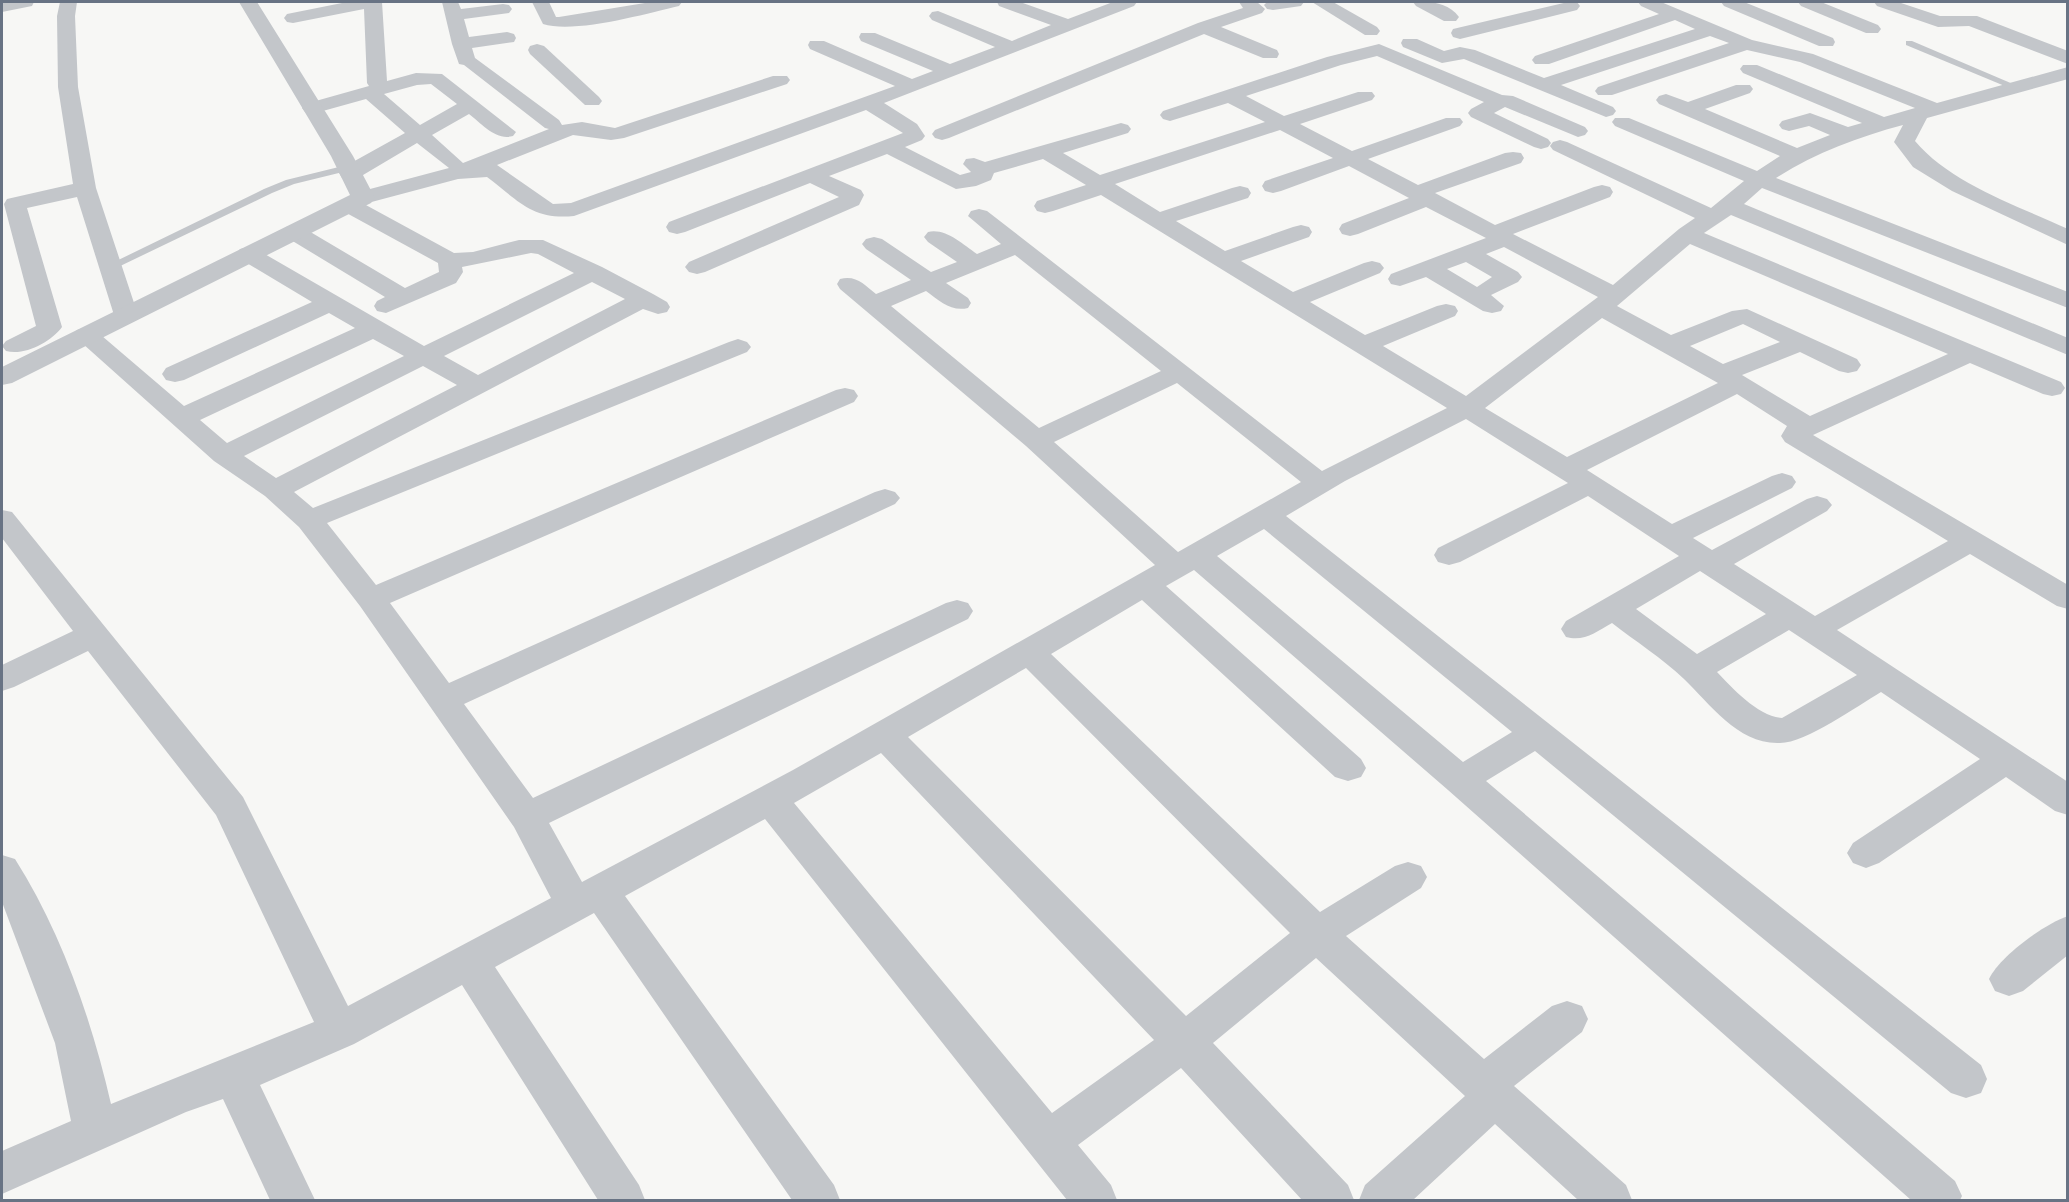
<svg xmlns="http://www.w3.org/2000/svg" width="2069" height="1202" font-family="Raleway,sans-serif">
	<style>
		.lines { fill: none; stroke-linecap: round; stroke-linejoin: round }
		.service { fill: #c3c6ca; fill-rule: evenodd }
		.minor { fill: #c3c6ca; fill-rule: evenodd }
		.tertiary { fill: #c3c6ca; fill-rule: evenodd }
	</style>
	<rect width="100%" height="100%" fill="#f7f7f5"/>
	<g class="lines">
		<g class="service">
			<path d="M 1906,41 L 1912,41 L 2020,87 L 2012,89 L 1906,45 Z"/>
			<path d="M 347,165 L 352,168 L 351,170 L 294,184 L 272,193 L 114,269 L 106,269 L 104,267 L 264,189 L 286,180 Z"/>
		</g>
		<g class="minor">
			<path d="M 60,2 L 77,2 L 75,16 L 78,87 L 96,188 L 138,315 L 135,320 L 126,322 L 117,320 L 114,315 L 77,197 L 27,208 L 62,327 C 51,342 25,356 6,351 L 2,346 L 6,341 L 36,326 L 4,204 L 7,199 L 73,184 L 58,87 L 57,16 Z"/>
			<path d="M 347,2 L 382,2 L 387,81 L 416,73 L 442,74 L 516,132 L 513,136 C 496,141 482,124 469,114 L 432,135 L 463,163 L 549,129 L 545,128 L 464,65 L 459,64 L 452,44 L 442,2 L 458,2 L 461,9 L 503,4 L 509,5 L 512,9 L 509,13 L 464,19 L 469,37 L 507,32 L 514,34 L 516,38 L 514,42 L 472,48 L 475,58 L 559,120 L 562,125 L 582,122 L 615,128 L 773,76 L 787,76 L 790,80 L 787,84 L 624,138 L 611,140 L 573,135 L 497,165 L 553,204 L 571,203 L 895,86 L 810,49 L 808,45 L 810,41 L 824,41 L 912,79 L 933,71 L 861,41 L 859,37 L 861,33 L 875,33 L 950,64 L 995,47 L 932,20 L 929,16 L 932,12 L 938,11 L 1012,41 L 1051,25 L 999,6 L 997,2 L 1020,2 L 1068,19 L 1113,2 L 1137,2 L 1134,6 L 884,103 L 917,124 L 925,136 L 922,140 L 905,147 L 960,175 L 971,172 L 963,164 L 966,159 L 974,158 L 985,162 L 1114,125 L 1121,123 L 1128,125 L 1131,129 L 1128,133 L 1063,153 L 1100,175 L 1265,122 L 1228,103 L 1170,121 L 1163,119 L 1160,115 L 1163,111 L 1327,57 L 1379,44 L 1502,95 L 1513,96 L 1585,127 L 1588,131 L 1585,135 L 1578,137 L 1505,107 L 1494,113 L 1548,139 L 1551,143 L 1548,147 L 1541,149 L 1534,147 L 1471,117 L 1468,113 L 1471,109 L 1484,102 L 1377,56 L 1341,65 L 1246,96 L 1284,116 L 1358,92 L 1372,92 L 1375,96 L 1372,100 L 1300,124 L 1352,151 L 1446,118 L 1460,118 L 1463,122 L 1460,126 L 1368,159 L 1418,185 L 1505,153 L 1513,152 L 1521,153 L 1524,158 L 1521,163 L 1435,193 L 1495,225 L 1594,187 L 1602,185 L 1610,187 L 1613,192 L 1610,197 L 1513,234 L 1613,285 L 1679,229 L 1695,218 L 1553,150 L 1550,146 L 1553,142 L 1560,140 L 1567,142 L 1711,208 L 1744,181 L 1615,126 L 1612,122 L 1615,118 L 1629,118 L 1757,171 L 1780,156 L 1659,104 L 1656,100 L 1659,96 L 1666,94 L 1688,102 L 1736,85 L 1750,85 L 1753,89 L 1750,93 L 1705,109 L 1797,148 L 1830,135 L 1809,126 L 1789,131 L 1782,129 L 1779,125 L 1782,121 L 1810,113 L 1848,127 L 1862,123 L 1743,73 L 1740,69 L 1743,65 L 1757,65 L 1884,117 L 1915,108 L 1800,62 L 1747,50 L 1612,95 L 1598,95 L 1595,91 L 1598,87 L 1729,43 L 1710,36 L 1561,85 L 1613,107 L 1616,111 L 1613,115 L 1606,117 L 1464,59 L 1442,63 L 1403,47 L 1401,43 L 1403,39 L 1417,39 L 1444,51 L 1460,47 L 1475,50 L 1544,78 L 1695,29 L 1675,20 L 1549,64 L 1535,64 L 1532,60 L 1535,56 L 1659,14 L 1641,6 L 1638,2 L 1661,2 L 1752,40 L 1813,54 L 1937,103 L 2068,67 L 2068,79 L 1927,118 L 1915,141 C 1950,183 2018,206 2068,229 L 2068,245 L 1952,191 L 1913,167 L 1894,142 L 1903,125 C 1858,137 1815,153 1776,178 L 2068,292 L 2068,308 L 1762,188 L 1744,204 L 2068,338 L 2068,355 L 1731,215 L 1704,233 L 2061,382 L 2065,388 L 2061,394 L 2052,396 L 2043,394 L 1970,363 L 1813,435 L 2068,585 L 2068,609 L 2057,606 L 1970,554 L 1837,630 L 2068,782 L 2068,815 L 2055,811 L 2006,777 L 1879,863 L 1866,868 L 1853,863 L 1847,853 L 1853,843 L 1980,759 L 1881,692 C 1857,706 1806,743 1780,743 C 1739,745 1710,704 1684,679 C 1662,658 1635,641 1612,623 C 1596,632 1584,642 1566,637 L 1561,629 L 1566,621 L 1679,556 L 1588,496 L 1460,562 L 1449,565 L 1438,562 L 1434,555 L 1438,548 L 1568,483 L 1466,419 L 1345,481 L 1286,516 L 1981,1065 L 1987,1079 L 1981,1093 L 1966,1098 L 1951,1093 L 1535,751 L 1486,781 L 1955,1181 L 1962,1196 L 1960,1200 L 1911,1200 L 1448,790 L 1194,570 L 1166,586 L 1361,759 L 1366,768 L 1361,777 L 1348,781 L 1335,777 L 1142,600 L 1051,654 L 1320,912 L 1395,866 L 1408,862 L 1421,866 L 1427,877 L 1421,888 L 1346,936 L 1484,1059 L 1552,1006 L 1567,1001 L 1582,1006 L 1588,1019 L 1582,1032 L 1514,1086 L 1626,1185 L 1632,1200 L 1578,1200 L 1495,1124 L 1413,1200 L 1359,1200 L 1365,1185 L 1465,1096 L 1316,958 L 1213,1043 L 1348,1185 L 1354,1200 L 1302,1200 L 1181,1068 L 1078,1145 L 1111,1185 L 1117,1200 L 1067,1200 L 765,819 L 625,896 L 834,1185 L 840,1200 L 792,1200 L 594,913 L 495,967 L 639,1185 L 645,1200 L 598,1200 L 462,985 L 354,1044 L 260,1085 L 315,1200 L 270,1200 L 223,1099 L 186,1112 L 2,1194 L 2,1151 L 71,1121 L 55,1043 L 2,902 L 2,855 L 15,859 C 61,931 92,1021 111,1104 L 314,1022 L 216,815 L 88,651 L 14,687 L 2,691 L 2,665 L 73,631 L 2,538 L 2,510 L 12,512 L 243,797 L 348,1006 L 551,898 L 514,827 L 360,606 L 299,527 L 265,496 L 214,461 L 73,335 L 77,330 L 86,327 L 95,330 L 184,406 L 355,328 L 329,313 L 184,380 L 175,382 L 166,380 L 162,374 L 166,368 L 312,302 L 240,259 L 236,254 L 240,249 L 248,247 L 256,249 L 424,346 L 574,273 L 538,254 L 531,253 L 462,267 L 463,272 L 456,283 L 386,313 L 377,311 L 374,306 L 377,301 L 385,297 L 286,237 L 283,232 L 286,227 L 294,225 L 302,227 L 405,288 L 439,272 L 438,263 L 341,210 L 338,205 L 341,200 L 353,199 L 355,193 L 449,168 L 417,143 L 358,178 L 350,179 L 342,178 L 339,173 L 342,168 L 405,133 L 366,99 L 312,114 L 305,112 L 302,108 L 305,104 L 369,86 L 367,83 L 364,9 L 293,23 L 287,22 L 284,18 L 287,14 ZM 431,84 L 457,104 L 420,125 L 384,94 L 417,85 ZM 866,110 L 903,133 L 669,222 L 666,227 L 669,232 L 677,234 L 685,232 L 810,183 L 839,197 L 689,262 L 685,267 L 689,272 L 697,274 L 705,272 L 859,205 L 864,195 L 861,190 L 829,176 L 887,154 L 956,189 L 976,186 L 991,180 L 994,173 L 1043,159 L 1086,185 L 1037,201 L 1034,206 L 1037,211 L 1045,213 L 1053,211 L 1101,195 L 1447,408 L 1322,471 L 987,211 L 979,209 L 971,211 L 968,216 L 1001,244 L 977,254 C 962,244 946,228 928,232 L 924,237 L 928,242 L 957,262 L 931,272 L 882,239 L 874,237 L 866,239 L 862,244 L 866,249 L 911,280 L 876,294 C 864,285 857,275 840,279 L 837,284 L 840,289 L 1026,446 L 1155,565 L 793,770 L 582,882 L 549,823 L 968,619 L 973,611 L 968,603 L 957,600 L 946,603 L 533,798 L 464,704 L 895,504 L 900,498 L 895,492 L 885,489 L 875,492 L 449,683 L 390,603 L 854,402 L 858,396 L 854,390 L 845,388 L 836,390 L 376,585 L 327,523 L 747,352 L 751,347 L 747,342 L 738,339 L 729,342 L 313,508 L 294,492 L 643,309 L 658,314 L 667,312 L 670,307 L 667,302 L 653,294 L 602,267 L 543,240 L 519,240 L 473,252 L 454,253 L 364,204 L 458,179 L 487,177 C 519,201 532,220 574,216 ZM 1280,130 L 1333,158 L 1265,181 L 1262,186 L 1265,191 L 1273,193 L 1281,191 L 1349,166 L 1409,198 L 1342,224 L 1339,229 L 1342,234 L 1350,236 L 1358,234 L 1426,207 L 1486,238 L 1391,274 L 1388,279 L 1391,284 L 1400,286 L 1426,277 L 1483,311 L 1492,313 L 1501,311 L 1504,306 L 1491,295 L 1518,282 L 1522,277 L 1518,272 L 1486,254 L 1504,247 L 1598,297 L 1466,396 L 1383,346 L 1455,316 L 1458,311 L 1455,306 L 1446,304 L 1437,306 L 1365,335 L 1310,302 L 1380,273 L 1384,268 L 1380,263 L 1372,261 L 1364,263 L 1293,292 L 1241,261 L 1309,237 L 1312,232 L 1309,227 L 1301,225 L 1293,227 L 1225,251 L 1176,221 L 1248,198 L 1251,193 L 1248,188 L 1240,186 L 1232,188 L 1160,212 L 1115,184 ZM 1690,244 L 1948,354 L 1810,416 L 1742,375 L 1800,352 L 1839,371 L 1848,373 L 1857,371 L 1861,365 L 1857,359 L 1747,309 L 1732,311 L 1671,335 L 1617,306 ZM 1015,255 L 1161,371 L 1039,428 L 891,306 L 926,291 C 940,301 951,312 968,308 L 971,303 L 968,298 L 946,283 ZM 1466,262 L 1492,277 L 1477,287 L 1447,269 ZM 592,282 L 625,299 L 478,375 L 444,356 ZM 1602,318 L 1718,383 L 1567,457 L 1485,408 ZM 1743,324 L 1780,342 L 1723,364 L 1690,346 ZM 373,339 L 404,356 L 227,443 L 200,420 ZM 423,366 L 457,385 L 276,478 L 244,456 ZM 1177,383 L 1301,482 L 1178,552 L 1054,442 ZM 1737,394 L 1787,426 L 1781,436 L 1785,442 L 1948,541 L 1815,616 L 1734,564 L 1827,511 L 1832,505 L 1827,499 L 1817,496 L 1807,499 L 1712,550 L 1693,538 L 1792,488 L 1796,482 L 1792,476 L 1782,473 L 1772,476 L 1672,524 L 1587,470 ZM 1264,529 L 1512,732 L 1463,762 L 1217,556 ZM 1700,571 L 1766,614 L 1697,654 L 1636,609 ZM 1789,630 L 1857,675 L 1782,718 C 1759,717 1732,688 1717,672 ZM 1026,668 L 1290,933 L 1186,1016 L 908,737 ZM 881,753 L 1154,1040 L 1052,1113 L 794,803 Z"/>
			<path d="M 532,2 L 549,2 L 556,17 L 559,17 L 651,2 L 682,2 L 679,6 C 645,14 574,34 543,24 Z"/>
			<path d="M 1239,2 L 1257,2 L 1265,9 L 1262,13 L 1221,27 L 1277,50 L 1279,54 L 1277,58 L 1263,58 L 1204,34 L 949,138 L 942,140 L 935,138 L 932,134 L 935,130 L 1198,23 L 1243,8 Z"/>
			<path d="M 1267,2 L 1304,2 L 1301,6 L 1273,10 L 1267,9 L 1264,5 Z"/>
			<path d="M 1312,2 L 1333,2 L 1377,27 L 1380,31 L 1377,35 L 1365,35 Z"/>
			<path d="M 1413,2 C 1429,0 1449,3 1459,17 L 1456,21 L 1444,21 L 1416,6 Z"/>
			<path d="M 1568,2 L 1577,2 L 1580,6 L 1577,10 L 1460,39 L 1453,37 L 1451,33 L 1453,29 Z"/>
			<path d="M 1721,2 L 1744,2 L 1833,38 L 1835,42 L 1833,46 L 1819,46 L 1724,6 Z"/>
			<path d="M 1798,2 L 1821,2 L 1878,25 L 1881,29 L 1878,33 L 1866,33 L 1801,6 Z"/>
			<path d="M 1874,2 L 1898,2 L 1940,16 L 1977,16 L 2068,51 L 2068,64 L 1969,26 L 1938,27 L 1877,6 Z"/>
			<path d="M 537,44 L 544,46 L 599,97 L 602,101 L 599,105 L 585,105 L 530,54 L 528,50 L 530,46 Z"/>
			<path d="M 2068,916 L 2068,955 L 2023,991 L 2009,996 L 1995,991 L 1989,979 C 1999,957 2044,924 2068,916 Z"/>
		</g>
		<g class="tertiary">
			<path d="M 2,2 L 34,2 L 32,6 L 2,12 Z"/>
			<path d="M 239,2 L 257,2 L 353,156 L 375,198 L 371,203 L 12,383 L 2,385 L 2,367 L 350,195 L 331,156 Z"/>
		</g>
	</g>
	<rect width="2069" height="1202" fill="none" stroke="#687384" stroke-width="6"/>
</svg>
